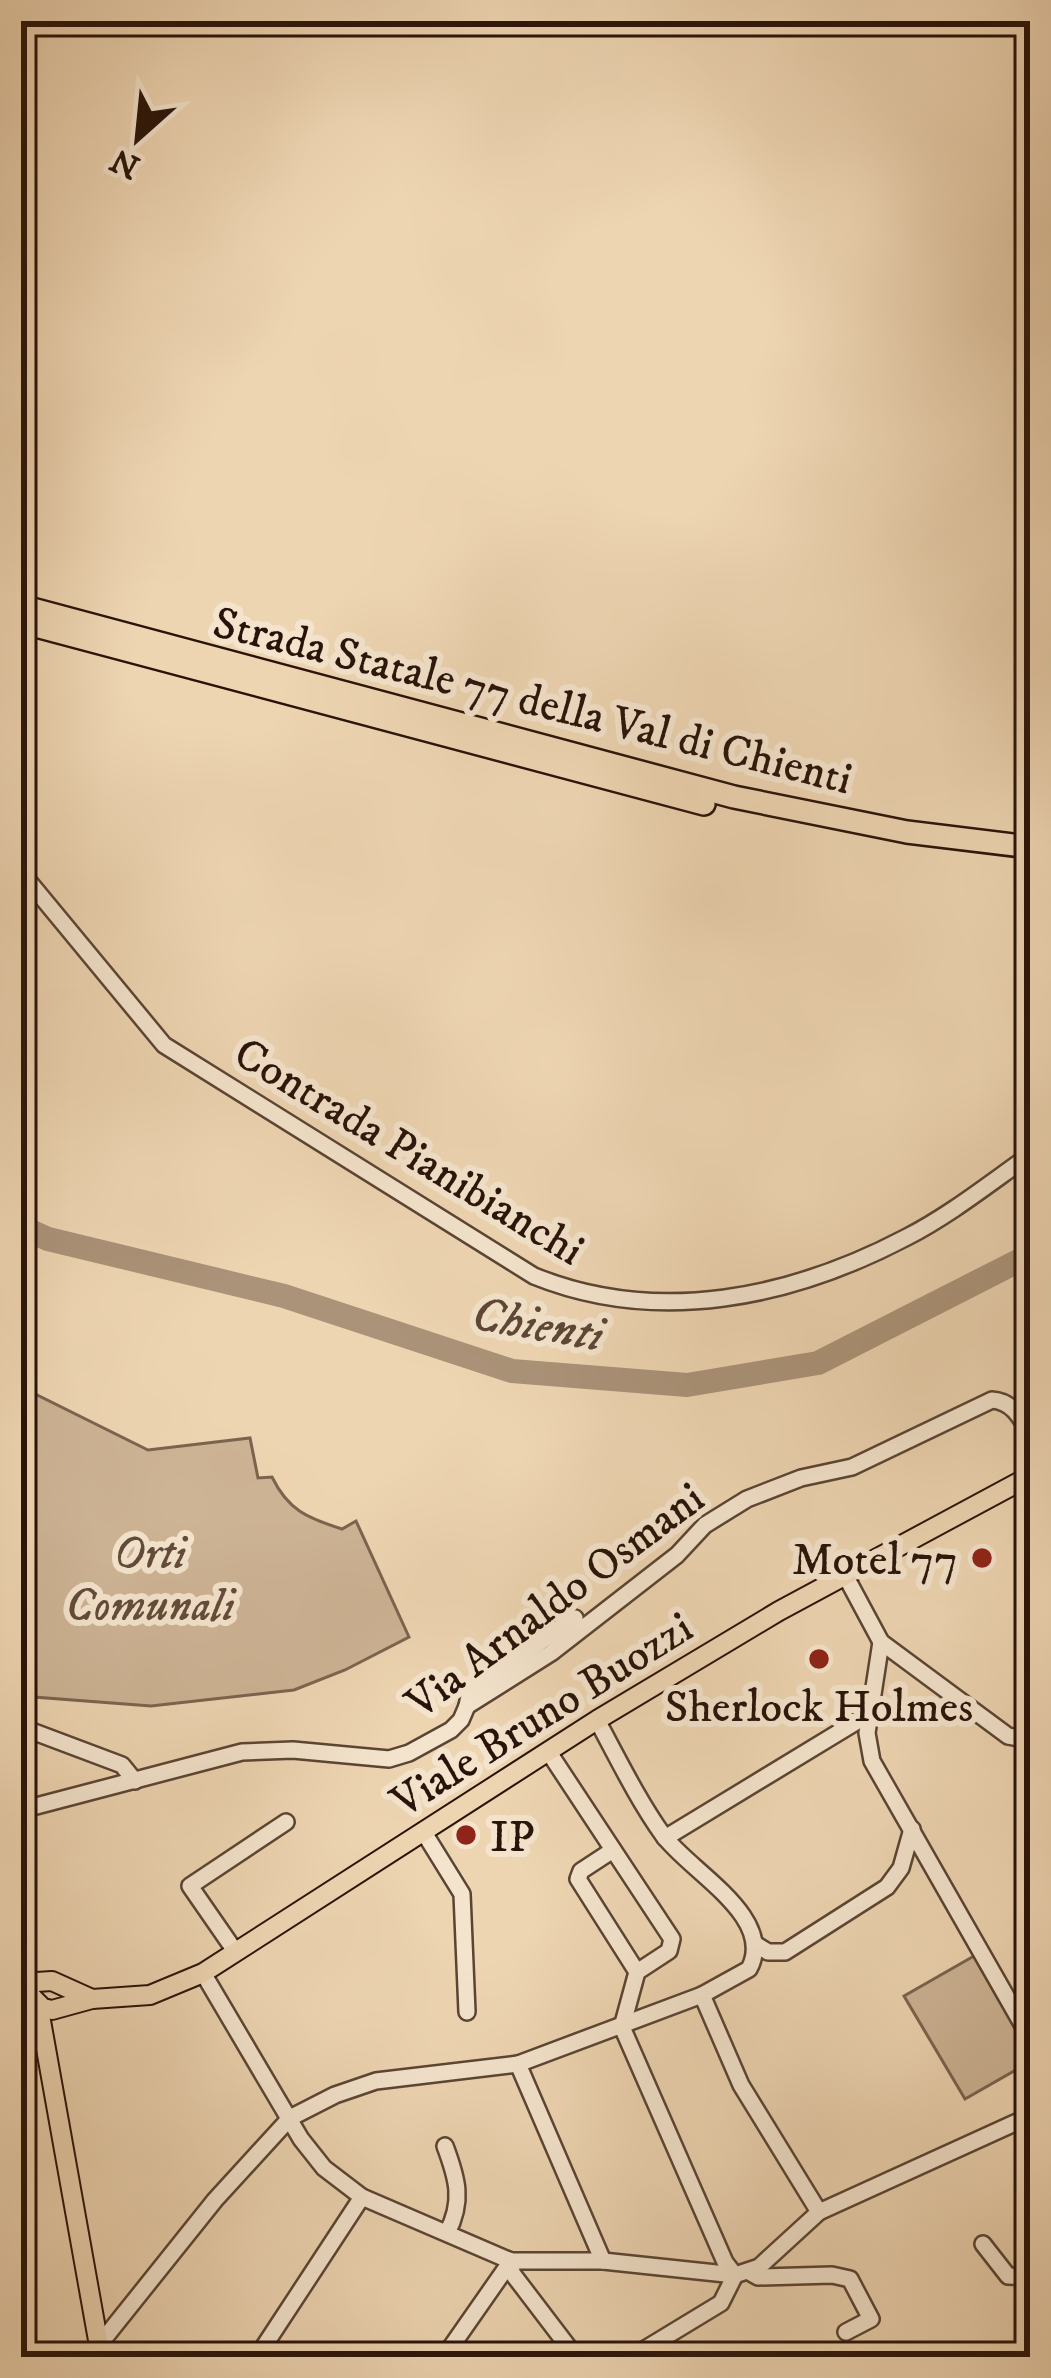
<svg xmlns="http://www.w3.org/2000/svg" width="1051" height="2378" font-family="'IM FELL DW Pica',serif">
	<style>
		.green { fill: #cdb495; stroke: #7b644f; stroke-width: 3 }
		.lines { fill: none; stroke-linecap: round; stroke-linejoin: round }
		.river { stroke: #ab9379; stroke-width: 24 }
		.minor-casing { stroke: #5a4433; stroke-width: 20 }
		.major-casing { stroke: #291309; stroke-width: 22 }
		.highway-casing { stroke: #291309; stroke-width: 26 }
		.minor { stroke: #f4e4cd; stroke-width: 15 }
		.major { stroke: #eed5b2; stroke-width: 18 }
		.highway { stroke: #eed5b2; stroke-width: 21 }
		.poi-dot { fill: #8f2418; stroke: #f4e4cd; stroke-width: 4.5 }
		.labels { text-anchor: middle; stroke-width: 12; stroke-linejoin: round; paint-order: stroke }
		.street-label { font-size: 45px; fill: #291309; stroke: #f4e4cd }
		.park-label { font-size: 45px; font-style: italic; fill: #624b3a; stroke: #f4e4cd }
		.poi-label { font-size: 45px; fill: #291309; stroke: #f4e4cd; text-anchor: end }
		.water-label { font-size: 48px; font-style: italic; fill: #5d4636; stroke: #f4e4cd }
	</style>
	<rect width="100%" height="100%" fill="#eed5b2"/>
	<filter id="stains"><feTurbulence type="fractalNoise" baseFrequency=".00167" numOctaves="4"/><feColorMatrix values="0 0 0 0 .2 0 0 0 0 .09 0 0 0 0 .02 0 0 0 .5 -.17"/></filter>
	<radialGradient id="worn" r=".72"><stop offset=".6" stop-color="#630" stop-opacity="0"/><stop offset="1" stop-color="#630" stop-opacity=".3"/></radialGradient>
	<g class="green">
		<path d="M 21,1392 L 35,1394 L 148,1450 L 250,1438 L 258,1478 L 272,1477 C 288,1510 307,1518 342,1529 L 356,1521 L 409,1637 L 345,1670 L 294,1690 L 151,1706 L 21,1696 Z"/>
		<path d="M 974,1956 L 1030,2052 L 1030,2062 L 965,2099 L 904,1996 Z"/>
	</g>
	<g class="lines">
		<path class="river" d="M 21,1227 L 48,1239 L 284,1296 L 512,1371 L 687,1385 L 818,1363 L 1030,1255"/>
		<defs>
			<g id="minor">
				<path d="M 21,872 L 164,1045 L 534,1276 C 658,1326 791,1298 907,1237 C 950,1215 990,1183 1030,1155"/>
				<path d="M 845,1575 L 881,1642 L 1008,1736 L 1030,1740"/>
				<path d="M 881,1642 L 867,1733 L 872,1761 L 1030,2038"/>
				<path d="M 467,1706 L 470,1691 L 575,1618"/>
				<path d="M 21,1727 L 122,1765 L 135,1781"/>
				<path d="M 548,1751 L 672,1939 L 669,1951 L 637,1972 L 622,2027 L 725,2262 L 735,2275"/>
				<path d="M 21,1810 L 242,1752 L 293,1750 L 389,1759 L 409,1753 L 451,1730 L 461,1720 L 467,1706 L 551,1653 L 677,1555 L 705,1525 L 747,1499 L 801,1478 L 852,1467 L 992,1400 C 1012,1401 1021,1418 1030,1434"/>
				<path d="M 423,1831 L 462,1894 L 467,2012"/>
				<path d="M 665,1838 L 869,1714"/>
				<path d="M 613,1850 L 581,1871 L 578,1879 L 637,1972"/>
				<path d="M 755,1944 L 768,1952 L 785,1952 L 887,1887 L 901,1868 L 912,1829"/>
				<path d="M 235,1951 L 190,1886 L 286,1822"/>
				<path d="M 203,1973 L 301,2139 L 324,2168 L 362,2197 L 511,2261 L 603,2261 L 735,2275 L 759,2267 L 819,2212 L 1030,2116"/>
				<path d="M 702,1995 L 741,2085 L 819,2212"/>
				<path d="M 518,2064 L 603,2261"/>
				<path d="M 445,2146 C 457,2178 464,2201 447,2233"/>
				<path d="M 983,2244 L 1008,2276 L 1030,2277"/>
				<path d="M 511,2261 L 512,2273 L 576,2357"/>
				<path d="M 749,2272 L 758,2277 L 832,2275 L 850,2279 L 871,2319 L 846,2332"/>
				<path d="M 99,2345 L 215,2200 L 290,2118 L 335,2095 L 376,2081 L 518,2064 L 702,1995 L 749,1969 C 777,1917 689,1871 663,1835 C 638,1800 618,1759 597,1720"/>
				<path d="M 257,2357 L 362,2197"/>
				<path d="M 444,2357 L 511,2261"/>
				<path d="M 632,2357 L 721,2303 L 735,2275"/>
			</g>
			<g id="major">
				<path d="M 21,1983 L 52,1981 L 92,1999"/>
				<path d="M 21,1986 L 43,2008 L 52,2010 L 92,1999 L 150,1995 L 203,1973 L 597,1720 L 779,1611 L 1030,1476"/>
				<path d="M 38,2004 L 101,2357"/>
			</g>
			<g id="highway">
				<path d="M 21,606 L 734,797 L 907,832 L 1030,847"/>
				<path d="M 21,622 L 704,804"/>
			</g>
		</defs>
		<use href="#minor" class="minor-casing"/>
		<use href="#major" class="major-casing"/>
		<use href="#highway" class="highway-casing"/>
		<use href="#minor" class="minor"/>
		<use href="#major" class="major"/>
		<use href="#highway" class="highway"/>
	</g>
	<g class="poi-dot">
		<circle cx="982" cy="1558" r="12"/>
		<circle cx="819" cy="1659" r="12"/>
		<circle cx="466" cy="1835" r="12"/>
	</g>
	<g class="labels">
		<g class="street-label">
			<text transform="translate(533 699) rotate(14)" y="16">Strada Statale 77 della Val di Chienti</text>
			<text transform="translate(410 1150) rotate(31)" y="16">Contrada Pianibianchi</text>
			<text transform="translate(554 1599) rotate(-37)" y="16">Via Arnaldo Osmani</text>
			<text transform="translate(541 1713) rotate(-32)" y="16">Viale Bruno Buozzi</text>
		</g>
		<g class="park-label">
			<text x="150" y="1568">Orti<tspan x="150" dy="52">Comunali</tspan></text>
		</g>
		<g class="poi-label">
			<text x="958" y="1574">Motel 77</text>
			<text x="819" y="1721" text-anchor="middle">Sherlock Holmes</text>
			<text x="490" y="1851" text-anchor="start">IP</text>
		</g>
		<g class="water-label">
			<text transform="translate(538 1323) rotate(10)" y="17">Chienti</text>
		</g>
	</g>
	<rect width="1051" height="2378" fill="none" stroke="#eed5b2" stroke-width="72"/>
	<rect x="24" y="24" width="1003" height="2330" fill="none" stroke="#291309" stroke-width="6"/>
	<rect x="36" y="36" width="979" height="2306" fill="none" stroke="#291309" stroke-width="3"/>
	<g transform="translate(138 138) rotate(207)" stroke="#f4e4cd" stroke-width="9" paint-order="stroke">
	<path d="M0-9L21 45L0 30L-21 45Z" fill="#291309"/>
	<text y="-18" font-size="33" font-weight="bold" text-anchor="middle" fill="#291309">N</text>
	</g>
	<rect width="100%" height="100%" filter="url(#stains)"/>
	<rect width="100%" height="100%" fill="url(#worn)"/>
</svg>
